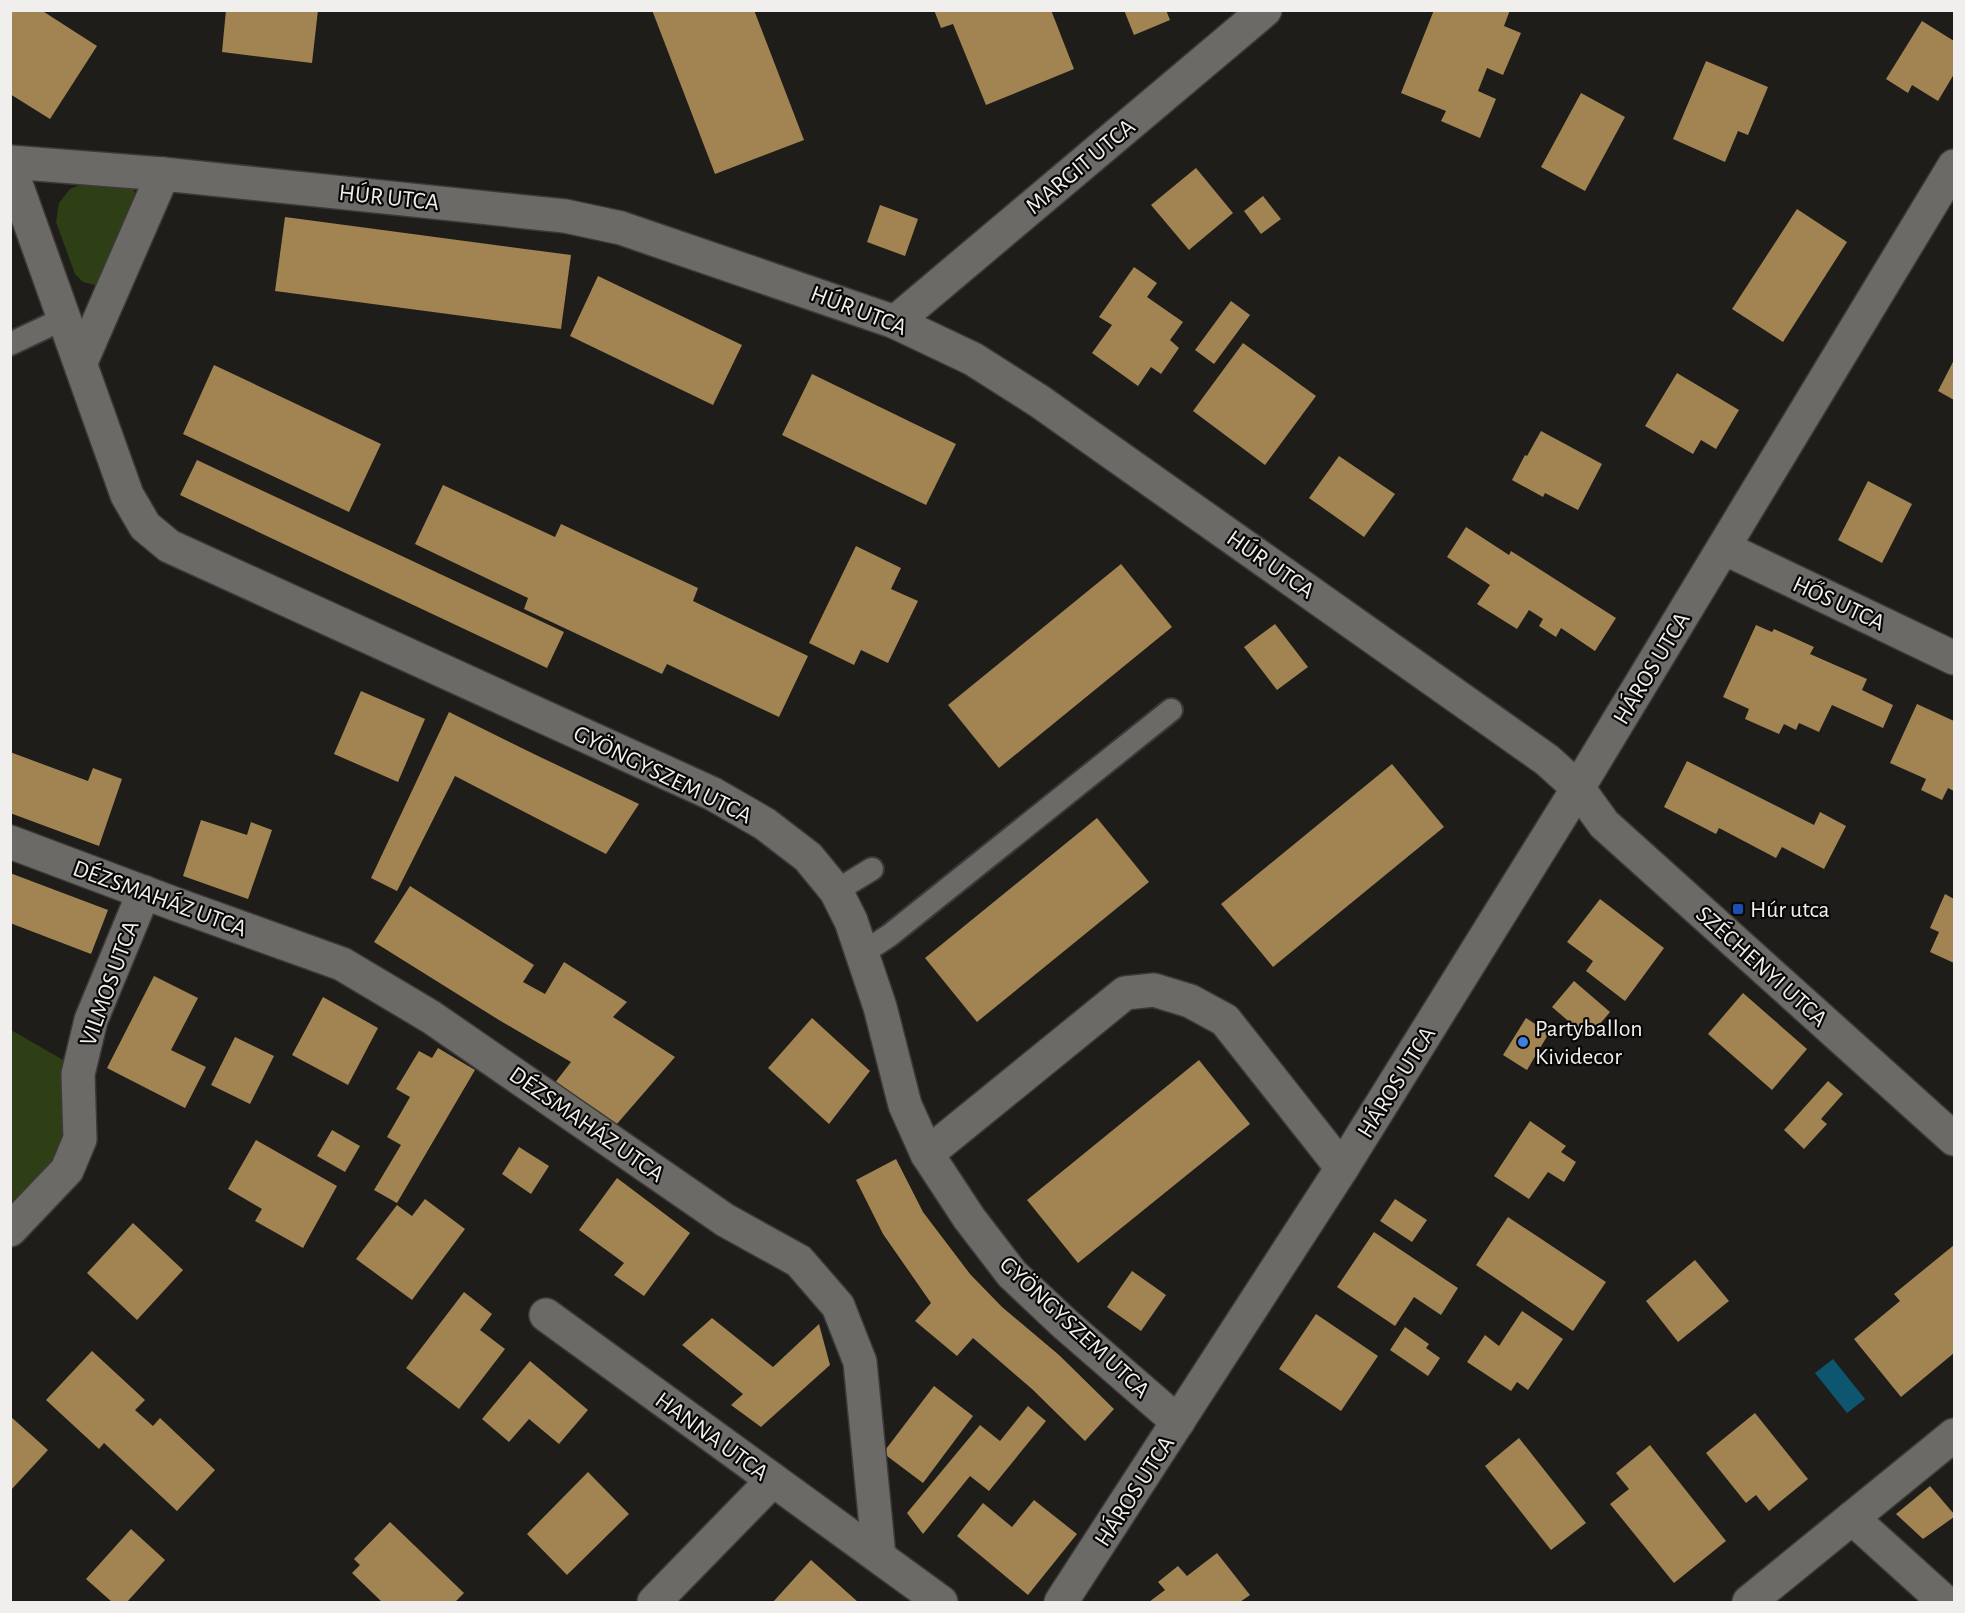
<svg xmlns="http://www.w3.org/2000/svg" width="1965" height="1613" font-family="'Alegreya Sans',sans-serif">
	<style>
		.green { fill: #2e3e15 }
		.water { fill: #0e556f }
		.building { fill: #a28452 }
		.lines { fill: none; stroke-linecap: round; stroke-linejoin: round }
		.service-casing { stroke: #3c3a38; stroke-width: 26 }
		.minor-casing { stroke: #3c3a38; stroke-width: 36 }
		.tertiary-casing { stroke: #3c3a38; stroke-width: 36 }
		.service { stroke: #6c6a67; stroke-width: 22 }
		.minor { stroke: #6c6a67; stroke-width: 33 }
		.tertiary { stroke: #6c6a67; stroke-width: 33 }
		.transit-dot { fill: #1a4fb4; stroke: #080706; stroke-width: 2 }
		.shop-dot { fill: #3f7fe0; stroke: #080706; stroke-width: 2 }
		.labels { text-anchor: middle; stroke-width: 4.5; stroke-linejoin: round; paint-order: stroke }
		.street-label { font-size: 24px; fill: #f0efed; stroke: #080706 }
		.poi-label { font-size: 24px; fill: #f0efed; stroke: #080706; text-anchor: start }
	</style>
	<rect width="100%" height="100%" fill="#1f1d1a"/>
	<g class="green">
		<path d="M 91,180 L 124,182 L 134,190 L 137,204 L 105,279 L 95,285 L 83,282 L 75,274 L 56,222 L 59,203 L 70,189 Z"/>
		<path d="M 11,1030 L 65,1061 L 66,1128 L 53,1161 L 11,1205 Z"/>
	</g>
	<path class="water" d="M 1833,1359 L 1865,1399 L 1847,1413 L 1815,1373 Z"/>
	<g class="building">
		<path d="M 10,10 L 41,10 L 97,46 L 50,119 L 10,94 Z"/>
		<path d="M 226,10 L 318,10 L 312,63 L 222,52 Z"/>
		<path d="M 652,10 L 754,10 L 804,140 L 715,174 Z"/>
		<path d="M 934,10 L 1051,10 L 1074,69 L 986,105 L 953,24 L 941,28 Z"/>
		<path d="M 1124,10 L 1166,10 L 1170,20 L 1134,35 Z"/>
		<path d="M 1434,10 L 1510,10 L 1504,26 L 1521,33 L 1503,75 L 1487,68 L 1478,91 L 1496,99 L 1480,138 L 1441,121 L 1446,111 L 1401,93 Z"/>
		<path d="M 1922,21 L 1954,41 L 1954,74 L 1938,101 L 1912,85 L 1908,93 L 1886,79 Z"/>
		<path d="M 1706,61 L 1768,87 L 1748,135 L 1738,131 L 1725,162 L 1673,139 Z"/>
		<path d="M 1581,93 L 1625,117 L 1585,191 L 1541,167 Z"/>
		<path d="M 1196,168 L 1233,213 L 1189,250 L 1151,205 Z"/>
		<path d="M 1263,196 L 1281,219 L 1261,234 L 1244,211 Z"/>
		<path d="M 880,205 L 918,219 L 905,256 L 867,242 Z"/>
		<path d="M 1797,209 L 1847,242 L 1783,342 L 1732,309 Z"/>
		<path d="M 285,217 L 571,255 L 561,329 L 275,291 Z"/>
		<path d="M 1134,267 L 1157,283 L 1147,297 L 1183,322 L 1170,340 L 1179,348 L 1161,374 L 1151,367 L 1138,386 L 1092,353 L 1112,325 L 1099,317 Z"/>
		<path d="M 598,276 L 742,345 L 713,405 L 570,336 Z"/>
		<path d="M 1231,301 L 1250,315 L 1214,364 L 1195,350 Z"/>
		<path d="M 1243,343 L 1316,396 L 1265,465 L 1193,411 Z"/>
		<path d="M 1954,360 L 1954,400 L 1938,391 Z"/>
		<path d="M 214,365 L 381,444 L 349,512 L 183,434 Z"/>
		<path d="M 1677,373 L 1739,410 L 1716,449 L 1701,440 L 1693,454 L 1645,426 Z"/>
		<path d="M 812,374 L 956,444 L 926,505 L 782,435 Z"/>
		<path d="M 1541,431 L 1602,464 L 1578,510 L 1545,493 L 1543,497 L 1512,480 L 1525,455 L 1527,456 Z"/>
		<path d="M 1339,456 L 1395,494 L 1364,537 L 1309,498 Z"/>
		<path d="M 197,460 L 564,632 L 547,668 L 180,495 Z"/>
		<path d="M 1868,481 L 1912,504 L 1882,563 L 1838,540 Z"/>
		<path d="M 443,485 L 555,537 L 561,524 L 698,588 L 693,601 L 808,656 L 779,717 L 667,664 L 662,674 L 524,609 L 528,598 L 415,544 Z"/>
		<path d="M 1466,527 L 1509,555 L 1511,551 L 1616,618 L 1595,651 L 1561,628 L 1556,637 L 1539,626 L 1543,619 L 1529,610 L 1517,629 L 1477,604 L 1490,585 L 1447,557 Z"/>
		<path d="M 856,546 L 901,568 L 891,589 L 918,601 L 888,663 L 861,650 L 854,665 L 809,643 Z"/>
		<path d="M 1121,564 L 1172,627 L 999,768 L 948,705 Z"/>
		<path d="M 1275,624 L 1308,667 L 1277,690 L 1244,647 Z"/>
		<path d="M 1756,625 L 1772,632 L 1774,629 L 1814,647 L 1810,654 L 1867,679 L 1862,690 L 1893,705 L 1883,728 L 1832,705 L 1819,732 L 1799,723 L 1796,730 L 1784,724 L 1779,734 L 1745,719 L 1749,709 L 1723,697 Z"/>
		<path d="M 361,691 L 425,719 L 398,782 L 334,754 Z"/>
		<path d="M 1917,704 L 1954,721 L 1954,791 L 1948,788 L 1942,800 L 1921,790 L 1926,779 L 1890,763 Z"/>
		<path d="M 449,712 L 536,755 L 639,804 L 606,854 L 455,776 L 397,891 L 371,878 Z"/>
		<path d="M 10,752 L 88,781 L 93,768 L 122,779 L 99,846 L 10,813 Z"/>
		<path d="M 1687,761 L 1814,825 L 1820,812 L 1846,826 L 1824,869 L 1782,847 L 1776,858 L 1719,828 L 1716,834 L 1664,807 Z"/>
		<path d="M 1392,764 L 1444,827 L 1273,967 L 1221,904 Z"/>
		<path d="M 1097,818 L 1149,882 L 977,1022 L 925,958 Z"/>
		<path d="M 201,820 L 247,835 L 251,822 L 272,830 L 248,899 L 183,876 Z"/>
		<path d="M 10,873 L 108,910 L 91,954 L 10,923 Z"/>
		<path d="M 410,886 L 534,965 L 523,982 L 545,994 L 564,962 L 627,1002 L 613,1017 L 675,1057 L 616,1125 L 554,1084 L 571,1062 L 499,1020 L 374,942 Z"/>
		<path d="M 1945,894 L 1954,899 L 1954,963 L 1930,952 L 1939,932 L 1930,928 Z"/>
		<path d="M 1600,899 L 1664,948 L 1625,1001 L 1586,971 L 1593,961 L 1567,942 Z"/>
		<path d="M 154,976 L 198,998 L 171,1050 L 206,1067 L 185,1108 L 107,1068 Z"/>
		<path d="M 1574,981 L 1610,1012 L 1588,1038 L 1552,1007 Z"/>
		<path d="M 1743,993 L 1807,1049 L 1772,1090 L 1708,1034 Z"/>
		<path d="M 323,997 L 378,1028 L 348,1085 L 292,1055 Z"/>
		<path d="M 812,1018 L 870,1071 L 829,1124 L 768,1068 Z"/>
		<path d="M 1526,1018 L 1549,1033 L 1527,1070 L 1503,1055 Z"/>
		<path d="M 235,1037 L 274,1056 L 250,1104 L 211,1085 Z"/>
		<path d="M 438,1048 L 475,1070 L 397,1203 L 374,1190 L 401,1145 L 387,1137 L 410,1097 L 396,1089 L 419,1051 L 432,1058 Z"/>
		<path d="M 1199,1060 L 1250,1124 L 1078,1263 L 1027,1200 Z"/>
		<path d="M 1828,1081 L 1843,1094 L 1821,1119 L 1827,1124 L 1804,1149 L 1784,1130 Z"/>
		<path d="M 1530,1121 L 1566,1146 L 1561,1152 L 1576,1162 L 1564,1182 L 1548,1172 L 1529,1199 L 1494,1176 Z"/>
		<path d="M 332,1130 L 360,1146 L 345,1172 L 317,1156 Z"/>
		<path d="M 256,1140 L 337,1186 L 303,1248 L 255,1221 L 262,1209 L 228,1189 Z"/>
		<path d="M 519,1147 L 549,1166 L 531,1194 L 502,1174 Z"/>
		<path d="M 896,1159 L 923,1212 L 970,1274 L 1002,1307 L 1059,1355 L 1114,1409 L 1085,1441 L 1032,1389 L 973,1338 L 957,1356 L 915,1321 L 931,1303 L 883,1234 L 856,1180 Z"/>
		<path d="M 617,1178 L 690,1233 L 644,1296 L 614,1275 L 624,1263 L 579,1230 Z"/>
		<path d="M 425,1199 L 465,1229 L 412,1300 L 356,1259 L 397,1205 L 412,1216 Z"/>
		<path d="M 1395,1199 L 1427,1220 L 1412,1242 L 1380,1221 Z"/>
		<path d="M 1508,1217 L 1606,1282 L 1573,1331 L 1476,1265 Z"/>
		<path d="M 133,1223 L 183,1270 L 137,1320 L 87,1273 Z"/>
		<path d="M 1374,1232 L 1458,1288 L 1441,1315 L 1414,1297 L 1395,1326 L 1337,1287 Z"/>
		<path d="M 1954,1245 L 1954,1353 L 1901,1397 L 1854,1339 L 1900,1301 L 1894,1294 Z"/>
		<path d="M 1695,1260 L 1729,1301 L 1678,1342 L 1646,1301 Z"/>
		<path d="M 1132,1271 L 1166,1295 L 1141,1331 L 1107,1307 Z"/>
		<path d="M 464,1292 L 492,1314 L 480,1330 L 505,1349 L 459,1409 L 406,1368 Z"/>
		<path d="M 1522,1311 L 1563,1339 L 1528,1390 L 1517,1382 L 1511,1391 L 1467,1362 L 1485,1335 L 1499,1346 Z"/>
		<path d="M 1316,1314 L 1378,1356 L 1341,1411 L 1279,1369 Z"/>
		<path d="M 712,1318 L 773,1367 L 819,1324 L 830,1365 L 761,1427 L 731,1405 L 743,1394 L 682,1345 Z"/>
		<path d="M 1405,1327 L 1429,1344 L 1426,1348 L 1440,1358 L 1428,1376 L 1390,1350 Z"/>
		<path d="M 92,1351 L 145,1400 L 135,1410 L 153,1426 L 160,1418 L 215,1470 L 177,1511 L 104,1443 L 99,1449 L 46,1400 Z"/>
		<path d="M 530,1361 L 588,1410 L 559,1444 L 529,1419 L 509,1442 L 482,1419 Z"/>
		<path d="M 934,1386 L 973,1416 L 923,1483 L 883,1453 Z"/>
		<path d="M 1028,1406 L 1046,1421 L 989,1491 L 970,1476 L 923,1534 L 907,1513 L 980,1425 L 1000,1441 Z"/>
		<path d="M 1755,1413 L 1808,1479 L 1769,1511 L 1756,1495 L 1746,1503 L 1706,1453 Z"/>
		<path d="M 10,1416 L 48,1450 L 10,1491 Z"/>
		<path d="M 1519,1438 L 1586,1523 L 1551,1550 L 1485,1466 Z"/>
		<path d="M 1650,1445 L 1726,1541 L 1674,1583 L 1610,1504 L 1629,1489 L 1616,1473 Z"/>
		<path d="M 588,1472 L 629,1514 L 567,1575 L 527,1534 Z"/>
		<path d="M 1930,1486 L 1954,1514 L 1954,1517 L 1923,1539 L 1896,1514 Z"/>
		<path d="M 1034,1500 L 1077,1534 L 1028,1595 L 957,1536 L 983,1503 L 1012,1527 Z"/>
		<path d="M 390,1522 L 464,1593 L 455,1602 L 382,1602 L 352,1573 L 360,1565 L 354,1559 Z"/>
		<path d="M 131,1529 L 165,1560 L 127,1602 L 112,1602 L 86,1579 Z"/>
		<path d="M 1217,1553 L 1250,1595 L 1240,1602 L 1218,1601 L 1216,1602 L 1149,1602 L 1165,1590 L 1158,1582 L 1178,1566 L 1187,1576 Z"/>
		<path d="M 811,1560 L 858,1602 L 773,1602 Z"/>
	</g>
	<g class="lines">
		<defs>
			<g id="service">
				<path d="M 10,344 L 65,318"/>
				<path d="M 836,891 L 872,869"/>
				<path d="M 863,953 L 890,935 L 1171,710"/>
			</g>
			<g id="minor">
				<path d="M 10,162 L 163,174 L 565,216 L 621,228 L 895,322 L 973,359 L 1039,401 L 1547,760 L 1578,788 L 1604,824 L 1954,1139"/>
				<path d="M 10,167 L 127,495 L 145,526 L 169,546 L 713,794 L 765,824 L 808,857 L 836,891 L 851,921 L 880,1007 L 905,1105 L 927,1154 L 969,1218 L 1012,1274 L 1064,1323 L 1178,1422"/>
				<path d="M 895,322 L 1265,10"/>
				<path d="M 81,362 L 163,174"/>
				<path d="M 1724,548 L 1954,658"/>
				<path d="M 10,842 L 175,904 L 342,964 L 431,1017 L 725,1220 L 799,1261 L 838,1306 L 860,1362 L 879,1556"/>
				<path d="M 927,1154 L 1125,993 L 1154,990 L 1190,1001 L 1225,1020 L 1342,1168"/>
				<path d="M 10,1230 L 67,1170 L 80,1139 L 78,1074 L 91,1020 L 144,892"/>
				<path d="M 546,1315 L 941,1602"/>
				<path d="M 1852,1518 L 1945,1602"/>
				<path d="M 654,1602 L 773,1480"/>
				<path d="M 1749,1602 L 1954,1435"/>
			</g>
			<path id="tertiary" d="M 1061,1602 L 1342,1168 L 1578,788 L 1954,166"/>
		</defs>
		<use href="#service" class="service-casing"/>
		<use href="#minor" class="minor-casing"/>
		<use href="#tertiary" class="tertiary-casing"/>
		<use href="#service" class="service"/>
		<use href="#minor" class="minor"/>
		<use href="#tertiary" class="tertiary"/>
	</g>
	<rect class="transit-dot" x="1732" y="903" width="12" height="12" rx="3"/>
	<circle class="shop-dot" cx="1523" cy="1042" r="6"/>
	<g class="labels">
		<g class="street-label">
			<text transform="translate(1080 166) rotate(-40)" y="8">MARGIT UTCA</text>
			<text transform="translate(389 197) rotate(6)" y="8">HÚR UTCA</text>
			<text transform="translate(859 310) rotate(21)" y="8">HÚR UTCA</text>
			<text transform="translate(1271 564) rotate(35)" y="8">HÚR UTCA</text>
			<text transform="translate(1839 603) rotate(25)" y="8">HŐS UTCA</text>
			<text transform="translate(1651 668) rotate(-59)" y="8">HÁROS UTCA</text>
			<text transform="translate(663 774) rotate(26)" y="8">GYÖNGYSZEM UTCA</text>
			<text transform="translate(160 898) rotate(20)" y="8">DÉZSMAHÁZ UTCA</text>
			<text transform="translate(1762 966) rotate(42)" y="8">SZÉCHENYI UTCA</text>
			<text transform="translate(109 983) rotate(-70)" y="8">VILMOS UTCA</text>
			<text transform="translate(1396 1082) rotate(-58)" y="8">HÁROS UTCA</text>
			<text transform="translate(587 1124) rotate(35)" y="8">DÉZSMAHÁZ UTCA</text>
			<text transform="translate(1075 1327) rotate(43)" y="8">GYÖNGYSZEM UTCA</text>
			<text transform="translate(712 1436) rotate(36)" y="8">HANNA UTCA</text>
			<text transform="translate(1134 1491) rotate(-57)" y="8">HÁROS UTCA</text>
		</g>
		<g class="poi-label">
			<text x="1750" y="917">Húr utca</text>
			<text x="1535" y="1036">Partyballon<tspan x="1535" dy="28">Kividecor</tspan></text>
		</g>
	</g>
	<rect width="1965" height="1613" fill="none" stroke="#f0efed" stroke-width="24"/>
</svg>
